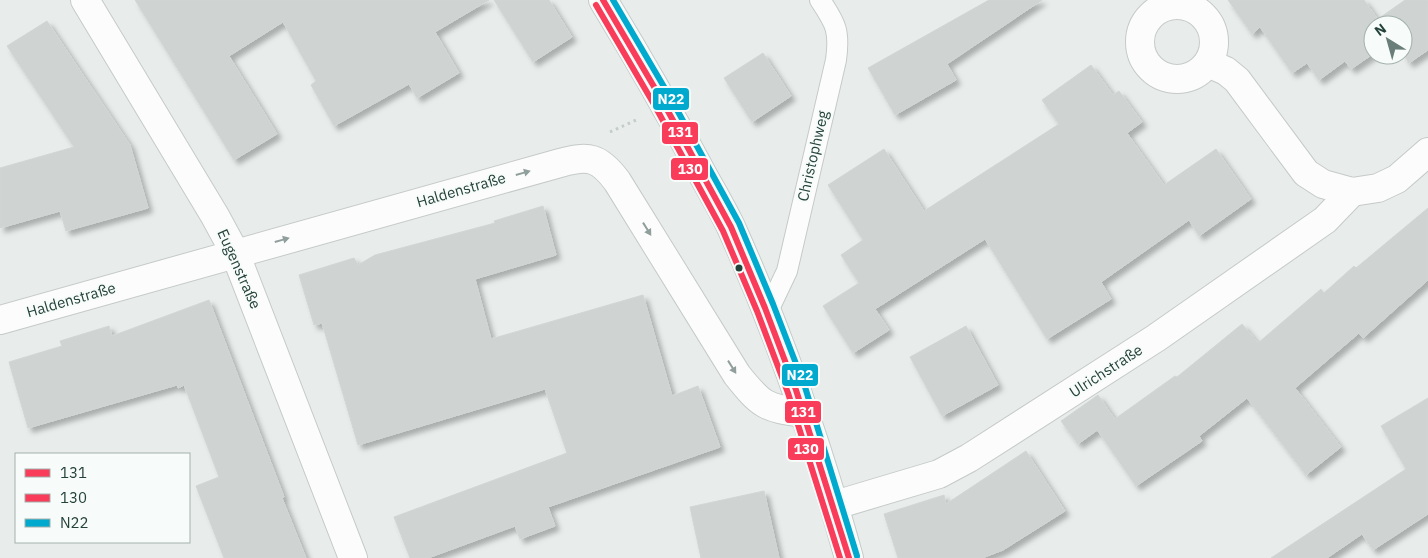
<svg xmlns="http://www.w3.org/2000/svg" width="1428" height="558" font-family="'IBM Plex Sans',sans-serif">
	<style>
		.building { fill: #cfd4d2; stroke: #d1d6d4; filter: url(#shadow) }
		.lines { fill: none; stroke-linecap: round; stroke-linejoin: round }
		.lane-casing { stroke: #c5cac8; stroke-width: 22 }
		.street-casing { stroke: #c5cac8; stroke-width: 30 }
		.secondary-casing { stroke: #c3cbc8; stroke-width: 30 }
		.path { stroke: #c3ccca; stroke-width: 3; stroke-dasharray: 2.5 4; stroke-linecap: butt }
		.lane { stroke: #fcfcfc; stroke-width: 20 }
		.street { stroke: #fcfcfc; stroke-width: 28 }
		.secondary { stroke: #fcfcfc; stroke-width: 28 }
		.bus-1-casing { stroke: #f7fbf9; stroke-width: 10 }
		.bus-2-casing { stroke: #f7fbf9; stroke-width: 10 }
		.bus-3-casing { stroke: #f7fbf9; stroke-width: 10 }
		.bus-1 { stroke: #f83c5a; stroke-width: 6 }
		.bus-2 { stroke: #f83c5a; stroke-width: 6 }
		.bus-3 { stroke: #00a9ce; stroke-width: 6 }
		.oneway { fill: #909f9b }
		.bus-dot { fill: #24423a; stroke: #f7fbf9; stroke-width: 2 }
		.labels { text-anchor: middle; stroke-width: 4; stroke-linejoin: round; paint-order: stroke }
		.street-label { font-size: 15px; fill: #24423a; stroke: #f7fbf9 }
		.line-badge { stroke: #f7fbf9; stroke-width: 2 }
		.badge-label { font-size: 14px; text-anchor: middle; font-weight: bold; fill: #fff }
	</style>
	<defs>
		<filter id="shadow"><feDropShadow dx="4.5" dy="4.5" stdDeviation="2.5" flood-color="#0004"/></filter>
	</defs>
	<rect width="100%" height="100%" fill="#e8edeb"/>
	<g class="building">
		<path d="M 135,0 L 489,0 L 435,32 L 459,73 L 417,98 L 409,84 L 334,126 L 311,85 L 316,81 L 283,22 L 229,56 L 277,134 L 234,160 Z"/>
		<path d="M 494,0 L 549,0 L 572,37 L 533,62 Z"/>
		<path d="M 989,0 L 1042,0 L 947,64 L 956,80 L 895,115 L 868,68 Z"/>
		<path d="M 1228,0 L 1364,0 L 1382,25 L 1373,25 L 1373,54 L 1351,69 L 1345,61 L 1319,80 L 1307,63 L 1292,73 L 1260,27 L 1252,34 Z"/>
		<path d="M 1405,0 L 1428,0 L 1428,50 L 1409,63 L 1403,54 L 1403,25 L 1382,25 L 1378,19 Z"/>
		<path d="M 47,21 L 130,145 L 148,208 L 66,231 L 60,211 L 0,228 L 0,168 L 74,147 L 7,46 Z"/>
		<path d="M 763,53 L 791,96 L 752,122 L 724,78 Z"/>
		<path d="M 1091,65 L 1113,95 L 1119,91 L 1142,122 L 1127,133 L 1164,185 L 1216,149 L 1251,199 L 1199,236 L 1189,220 L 1101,282 L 1111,299 L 1047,339 L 985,239 L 875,309 L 889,330 L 853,353 L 823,306 L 859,283 L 841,255 L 863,240 L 828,185 L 884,149 L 924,211 L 1059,124 L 1042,100 Z"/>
		<path d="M 543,206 L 556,255 L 475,279 L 491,339 L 643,295 L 672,396 L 698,386 L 720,447 L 548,507 L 555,526 L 520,539 L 515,526 L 428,558 L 410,558 L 394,517 L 567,453 L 545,389 L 358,445 L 322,323 L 314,325 L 299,275 L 354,258 L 358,265 L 375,255 L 495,223 L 494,221 Z"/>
		<path d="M 1428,208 L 1428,280 L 1363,338 L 1359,333 L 1295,388 L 1341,447 L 1306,475 L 1247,398 L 1199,436 L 1202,441 L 1136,486 L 1098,431 L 1175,376 L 1177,377 L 1242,324 L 1258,343 L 1321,289 L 1324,293 L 1354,266 L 1356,268 Z"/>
		<path d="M 209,300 L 284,497 L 282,498 L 306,558 L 224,558 L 196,486 L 219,477 L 184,385 L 178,388 L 177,385 L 28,428 L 9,362 L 62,346 L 60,341 L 109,326 L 112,336 Z"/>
		<path d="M 966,326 L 998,385 L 942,416 L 910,357 Z"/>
		<path d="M 1098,395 L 1114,418 L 1078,444 L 1061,421 Z"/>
		<path d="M 1428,398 L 1428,514 L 1373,550 L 1362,534 L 1327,558 L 1271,558 L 1406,469 L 1381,426 Z"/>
		<path d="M 1026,451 L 1065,511 L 1003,550 L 982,558 L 898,558 L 884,514 L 944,495 L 946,504 Z"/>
		<path d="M 764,491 L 779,558 L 701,558 L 690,507 Z"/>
	</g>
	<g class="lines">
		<defs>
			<path id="lane" d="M 767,313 L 787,271 L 836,60 C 840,31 836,24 820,0"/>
			<g id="street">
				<path d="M 85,0 L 215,216 L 235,253 L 353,558"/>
				<circle cx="1177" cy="42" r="37"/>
				<path d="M 1208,63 L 1226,71 L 1237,80 L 1306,173 L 1323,184 L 1352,192 L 1378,188 L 1397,179 L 1428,152"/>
				<path d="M 0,320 L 560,163 C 589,155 599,157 617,181 L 737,375 C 761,405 765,408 803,413"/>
				<path d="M 835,505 L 939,474 L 969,458 L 1156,338 L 1325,220 L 1352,192"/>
			</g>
			<path id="secondary" d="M 603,0 C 636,54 667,108 697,164 C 708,185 721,206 731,227 C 779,333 818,446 849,558"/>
		</defs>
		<use href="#lane" class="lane-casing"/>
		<use href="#street" class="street-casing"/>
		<use href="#secondary" class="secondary-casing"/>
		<path class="path" d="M 610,132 L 636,120"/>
		<use href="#lane" class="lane"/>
		<use href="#street" class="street"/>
		<use href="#secondary" class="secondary"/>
		<defs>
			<path id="bus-1" d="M 603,0 L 663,102 L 731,227 L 765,308 L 796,390 L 849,558"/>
			<path id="bus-2" d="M 596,5 L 655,106 L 723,231 L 757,311 L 788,393 L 840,558"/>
			<path id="bus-3" d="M 613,0 L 670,97 L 739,223 L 773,304 L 805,387 L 857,556"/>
		</defs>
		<use href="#bus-1" class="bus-1-casing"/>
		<use href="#bus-2" class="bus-2-casing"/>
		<use href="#bus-3" class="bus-3-casing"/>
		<use href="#bus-1" class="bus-1"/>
		<use href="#bus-2" class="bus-2"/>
		<use href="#bus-3" class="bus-3"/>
	</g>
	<defs><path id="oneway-solid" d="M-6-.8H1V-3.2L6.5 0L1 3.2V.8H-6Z" transform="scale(1.25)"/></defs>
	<g class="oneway">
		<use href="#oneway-solid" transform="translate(523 173) rotate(-16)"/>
		<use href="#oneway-solid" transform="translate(647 229) rotate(58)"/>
		<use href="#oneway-solid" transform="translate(282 240) rotate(-16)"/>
		<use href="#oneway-solid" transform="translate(732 367) rotate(58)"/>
	</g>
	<circle class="bus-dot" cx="739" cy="268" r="4.5"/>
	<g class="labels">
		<g class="street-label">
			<text transform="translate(813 156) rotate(-77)" y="5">Christophweg</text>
			<text transform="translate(461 190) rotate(-16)" y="5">Haldenstraße</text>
			<text transform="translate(239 269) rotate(66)" y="5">Eugenstraße</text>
			<text transform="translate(71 300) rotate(-16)" y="5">Haldenstraße</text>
			<text transform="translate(1106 371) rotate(-33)" y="5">Ulrichstraße</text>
		</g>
	</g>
	<g class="line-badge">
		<rect x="652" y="87" width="38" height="24" rx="5" fill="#00a9ce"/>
		<rect x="661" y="121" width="38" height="24" rx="5" fill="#f83c5a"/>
		<rect x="670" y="157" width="39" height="24" rx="5" fill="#f83c5a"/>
		<rect x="781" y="363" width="38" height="24" rx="5" fill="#00a9ce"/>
		<rect x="784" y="400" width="38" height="24" rx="5" fill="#f83c5a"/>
		<rect x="787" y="437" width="38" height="24" rx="5" fill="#f83c5a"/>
	</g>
	<g class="badge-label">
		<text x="671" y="104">N22</text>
		<text x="680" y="137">131</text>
		<text x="690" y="174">130</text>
		<text x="800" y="380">N22</text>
		<text x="803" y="417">131</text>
		<text x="806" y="454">130</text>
	</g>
	<rect x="15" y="453" width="175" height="90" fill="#f7fbf9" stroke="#a3b1ad"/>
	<rect x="25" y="469" width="25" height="8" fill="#f83c5a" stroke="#a3b1ad"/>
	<text x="60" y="478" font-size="15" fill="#24423a">131</text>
	<rect x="25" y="494" width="25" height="8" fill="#f83c5a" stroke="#a3b1ad"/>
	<text x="60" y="503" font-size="15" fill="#24423a">130</text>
	<rect x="25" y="519" width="25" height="8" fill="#00a9ce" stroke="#a3b1ad"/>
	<text x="60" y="528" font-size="15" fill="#24423a">N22</text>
	<g transform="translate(1388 40) rotate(323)"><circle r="24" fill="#f7fbf9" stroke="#a3b1ad"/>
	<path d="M0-4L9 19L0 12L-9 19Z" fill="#697e78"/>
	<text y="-8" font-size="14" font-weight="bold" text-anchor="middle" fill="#24423a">N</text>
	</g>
</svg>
